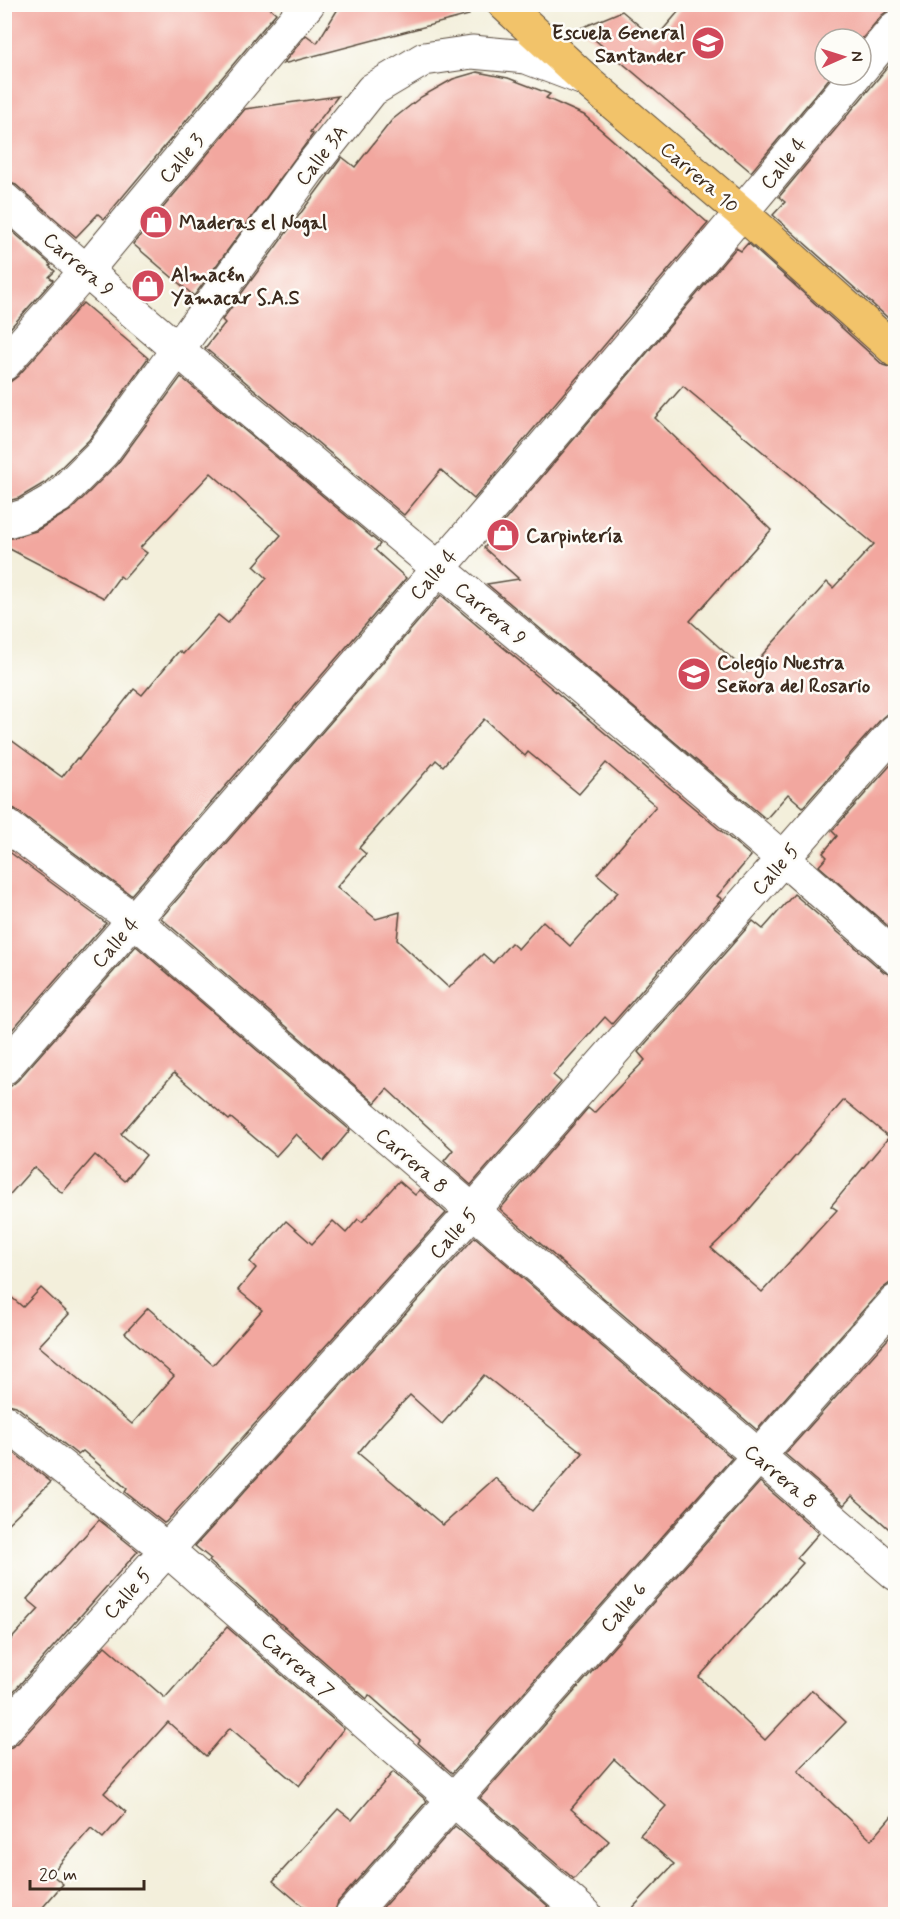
<svg xmlns="http://www.w3.org/2000/svg" width="900" height="1919" font-family="Mynerve,sans-serif">
	<style>
		.building { fill: #f2a79f; fill-rule: evenodd }
		.lines { fill: none; stroke-linecap: round; stroke-linejoin: round }
		.minor-casing { stroke: #57483a; stroke-width: 35 }
		.major-casing { stroke: #57483a; stroke-width: 35 }
		.minor { stroke: #fff; stroke-width: 33 }
		.major { stroke: #f2c36a; stroke-width: 33 }
		.labels { text-anchor: middle; stroke-width: 5; stroke-linejoin: round; paint-order: stroke }
		.poi-label { font-size: 20px; font-weight: bold; fill: #3b2a1e; stroke: #fdfcf7; text-anchor: start }
		.street-label { font-size: 20px; fill: #3b2a1e; stroke: #fdfcf7 }
	</style>
	<rect width="100%" height="100%" fill="#fdfcf7"/>
	<filter id="ink" filterUnits="userSpaceOnUse"><feTurbulence type="fractalNoise" baseFrequency=".0167" numOctaves="2"/><feDisplacementMap in="SourceGraphic" scale="12" xChannelSelector="R" yChannelSelector="G"/><feConvolveMatrix kernelMatrix="1 2 1 2 8 2 1 2 1" color-interpolation-filters="sRGB"/></filter>
	<filter id="wash" filterUnits="userSpaceOnUse"><feTurbulence type="fractalNoise" baseFrequency=".008" numOctaves="4" result="noise"/><feDisplacementMap in="SourceGraphic" scale="24" xChannelSelector="R" yChannelSelector="G"/><feGaussianBlur stdDeviation="1.35" result="paint"/><feColorMatrix in="noise" values="0 0 0 0 0 0 0 0 0 0 0 0 0 0 0 0 0 1.4 0 .05"/><feComposite in="paint" operator="in"/></filter>
	<g filter="url(#wash)">
		<rect width="100%" height="100%" fill="#f3efdb"/>
		<g id="blocks">
			<g class="building">
				<path d="M 4,4 L 265,4 L 276,13 L 104,219 L 98,214 L 76,237 L 16,185 L 4,181 Z"/>
				<path d="M 341,4 L 468,4 L 469,15 L 283,64 L 306,35 L 317,43 Z"/>
				<path d="M 685,4 L 896,4 L 896,9 L 889,10 L 882,15 L 861,40 L 825,39 L 825,75 L 832,75 L 751,172 L 581,28 L 622,11 L 655,39 Z"/>
				<path d="M 896,57 L 896,325 L 773,215 L 785,202 L 779,197 Z"/>
				<path d="M 477,72 L 508,78 L 550,94 L 546,98 L 584,115 L 708,223 L 474,499 L 441,470 L 404,515 L 205,348 L 225,323 L 222,320 L 342,157 L 355,167 L 392,120 L 421,97 L 453,79 Z"/>
				<path d="M 338,96 L 310,132 L 313,134 L 194,296 L 133,244 L 245,109 Z"/>
				<path d="M 4,224 L 51,265 L 49,266 L 55,271 L 49,277 L 53,280 L 4,335 Z"/>
				<path d="M 748,243 L 883,365 L 896,369 L 896,712 L 889,712 L 882,718 L 803,807 L 788,794 L 766,819 L 487,584 L 519,579 L 484,548 L 504,526 L 502,524 L 736,248 L 741,251 ZM 683,386 L 874,544 L 833,588 L 827,582 L 747,672 L 690,621 L 771,530 L 655,418 Z"/>
				<path d="M 83,303 L 148,358 L 89,440 L 46,482 L 19,498 L 4,502 L 4,382 L 10,382 L 18,376 Z"/>
				<path d="M 181,377 L 380,544 L 375,550 L 406,578 L 131,895 L 15,809 L 4,806 L 4,735 L 62,777 L 77,758 L 79,759 L 134,689 L 142,695 L 179,651 L 183,654 L 218,615 L 228,623 L 267,578 L 254,566 L 281,535 L 211,473 L 140,548 L 147,553 L 124,579 L 120,576 L 104,598 L 4,546 L 4,540 L 36,531 L 71,510 L 118,463 Z"/>
				<path d="M 441,595 L 751,856 L 717,896 L 722,899 L 612,1024 L 605,1017 L 553,1075 L 561,1082 L 471,1185 L 444,1161 L 453,1150 L 387,1089 L 375,1103 L 161,918 ZM 484,719 L 525,756 L 528,752 L 579,794 L 606,763 L 656,806 L 597,874 L 618,892 L 570,946 L 543,921 L 518,949 L 511,943 L 493,963 L 483,954 L 449,988 L 397,940 L 400,912 L 376,919 L 337,887 L 366,854 L 359,848 L 436,760 L 443,766 Z"/>
				<path d="M 896,759 L 896,933 L 819,866 L 827,857 L 823,853 L 837,836 L 832,831 Z"/>
				<path d="M 4,848 L 106,923 L 4,1039 Z"/>
				<path d="M 794,894 L 884,972 L 896,976 L 896,1283 L 890,1283 L 882,1289 L 757,1430 L 500,1209 L 588,1108 L 594,1113 L 645,1060 L 638,1052 L 753,921 L 763,929 ZM 844,1100 L 889,1137 L 831,1206 L 837,1210 L 762,1292 L 711,1248 L 740,1220 Z"/>
				<path d="M 136,946 L 350,1130 L 324,1161 L 296,1134 L 276,1156 L 231,1118 L 229,1120 L 174,1073 L 121,1134 L 146,1155 L 125,1181 L 95,1155 L 62,1193 L 34,1167 L 4,1201 L 4,1086 L 11,1086 L 18,1080 Z"/>
				<path d="M 399,1181 L 415,1195 L 420,1190 L 446,1213 L 166,1522 L 164,1523 L 125,1492 L 127,1489 L 83,1451 L 78,1455 L 16,1406 L 4,1403 L 4,1291 L 23,1307 L 41,1288 L 69,1314 L 39,1346 L 132,1424 L 174,1376 L 125,1333 L 148,1308 L 213,1365 L 262,1310 L 238,1290 L 256,1268 L 250,1262 L 286,1221 L 312,1244 L 333,1221 L 346,1233 L 358,1219 L 362,1222 Z"/>
				<path d="M 475,1237 L 732,1458 L 452,1773 L 418,1743 L 420,1740 L 369,1695 L 367,1699 L 209,1561 L 211,1559 L 195,1546 ZM 484,1375 L 583,1453 L 532,1511 L 495,1478 L 443,1525 L 358,1453 L 383,1423 L 410,1395 L 442,1424 Z"/>
				<path d="M 896,1330 L 896,1535 L 852,1496 L 844,1505 L 785,1454 Z"/>
				<path d="M 4,1445 L 51,1482 L 4,1527 Z"/>
				<path d="M 760,1482 L 819,1533 L 797,1558 L 803,1563 L 699,1677 L 765,1740 L 812,1690 L 846,1722 L 798,1771 L 871,1840 L 896,1811 L 896,1914 L 627,1914 L 674,1864 L 640,1835 L 666,1806 L 614,1759 L 571,1809 L 609,1841 L 574,1879 L 480,1798 Z"/>
				<path d="M 99,1520 L 138,1551 L 13,1692 L 4,1685 L 4,1647 L 39,1609 L 27,1599 Z"/>
				<path d="M 227,1627 L 344,1729 L 341,1732 L 299,1786 L 230,1728 L 206,1756 L 168,1722 L 104,1793 L 126,1812 L 103,1838 L 91,1828 L 51,1874 L 63,1884 L 37,1914 L 4,1914 L 4,1748 L 10,1748 L 18,1743 L 105,1646 L 165,1698 Z"/>
				<path d="M 393,1772 L 427,1801 L 338,1902 L 334,1914 L 312,1914 L 273,1881 L 338,1809 L 352,1820 Z"/>
				<path d="M 455,1826 L 548,1906 L 540,1914 L 377,1914 Z"/>
			</g>
		</g>
	</g>
	<g filter="url(#ink)">
		<use href="#blocks" fill-opacity="0" stroke="#57483a" stroke-width="1.5"/>
		<g class="lines">
			<defs>
				<g id="minor">
					<path d="M 861,69 L 896,27"/>
					<path d="M 4,199 C 296,458 605,698 896,958"/>
					<path d="M 4,364 L 86,271 L 308,4"/>
					<path d="M 4,522 L 27,515 L 58,497 L 103,452 L 309,169 L 372,90 L 424,59 L 472,52 L 526,57 L 584,79"/>
					<path d="M 4,824 L 134,920 L 896,1574"/>
					<path d="M 4,1068 C 292,741 578,411 856,75"/>
					<path d="M 4,1421 L 166,1549 L 585,1914"/>
					<path d="M 4,1730 L 472,1212 L 896,730"/>
					<path d="M 352,1914 L 896,1301"/>
				</g>
				<path id="major" d="M 504,4 L 586,80 L 742,213 L 896,351"/>
			</defs>
			<use href="#minor" class="minor-casing"/>
			<use href="#major" class="major-casing"/>
			<use href="#minor" class="minor"/>
			<use href="#major" class="major"/>
		</g>
	</g>
	<defs>
		<symbol id="school-disc" viewBox="-11 -11 22 22"><circle r="9.5" fill="#d1495b" stroke="#fdfcf7"/><path d="M0-5L7-2L0 1L-7-2ZM-4 1L0 2.5L4 1V4Q0 6-4 4Z" fill="#fff"/></symbol>
		<symbol id="shop-disc" viewBox="-11 -11 22 22"><circle r="9.5" fill="#d1495b" stroke="#fdfcf7"/><path d="M-5-2.5h2.3a2.7 3.5 0 0 1 5.4 0H5L5.5 6h-11ZM-1.5-2.5h3a1.5 2.3 0 0 0-3 0Z" fill="#fff"/></symbol>
	</defs>
	<g fill-rule="evenodd">
		<use href="#school-disc" x="689" y="24" width="38" height="38"/>
		<use href="#shop-disc" x="137" y="203" width="38" height="38"/>
		<use href="#shop-disc" x="129" y="267" width="38" height="38"/>
		<use href="#shop-disc" x="484" y="516" width="38" height="38"/>
		<use href="#school-disc" x="675" y="655" width="38" height="38"/>
	</g>
	<g class="labels">
		<g class="poi-label">
			<text x="685" y="39" text-anchor="end">Escuela General<tspan x="685" dy="23">Santander</tspan></text>
			<text x="179" y="229">Maderas el Nogal</text>
			<text x="171" y="281">Almacén<tspan x="171" dy="23">Yamacar S.A.S</tspan></text>
			<text x="526" y="542">Carpintería</text>
			<text x="717" y="669">Colegio Nuestra<tspan x="717" dy="23">Señora del Rosario</tspan></text>
		</g>
		<g class="street-label">
			<text transform="translate(321 155) rotate(-52)" y="7">Calle 3A</text>
			<text transform="translate(181 158) rotate(-50)" y="7">Calle 3</text>
			<text transform="translate(783 163) rotate(-51)" y="7">Calle 4</text>
			<text transform="translate(700 177) rotate(41)" y="7">Carrera 10</text>
			<text transform="translate(79 264) rotate(41)" y="7">Carrera 9</text>
			<text transform="translate(433 574) rotate(-49)" y="7">Calle 4</text>
			<text transform="translate(491 613) rotate(40)" y="7">Carrera 9</text>
			<text transform="translate(775 869) rotate(-49)" y="7">Calle 5</text>
			<text transform="translate(115 942) rotate(-49)" y="7">Calle 4</text>
			<text transform="translate(412 1160) rotate(41)" y="7">Carrera 8</text>
			<text transform="translate(453 1233) rotate(-48)" y="7">Calle 5</text>
			<text transform="translate(781 1476) rotate(40)" y="7">Carrera 8</text>
			<text transform="translate(127 1593) rotate(-48)" y="7">Calle 5</text>
			<text transform="translate(623 1607) rotate(-49)" y="7">Calle 6</text>
			<text transform="translate(298 1665) rotate(41)" y="7">Carrera 7</text>
		</g>
	</g>
	<rect width="900" height="1919" fill="none" stroke="#fdfcf7" stroke-width="24"/>
	<g transform="translate(843 57) rotate(87)"><circle r="28" fill="#fdfcf7" stroke="#afa8a0" stroke-width="1.5"/>
	<path d="M0-4.5L10 22L0 15L-10 22Z" fill="#d1495b"/>
	<text y="-9" font-size="16" font-weight="bold" text-anchor="middle" fill="#3b2a1e">N</text>
	</g>
	<path d="M30 1880v9h114v-9" fill="none" stroke="#3b2a1e" stroke-width="3"/>
	<text x="39" y="1880" font-size="18" fill="#3b2a1e" stroke="#fdfcf7" stroke-width="4.5" paint-order="stroke">20 m</text>
</svg>
